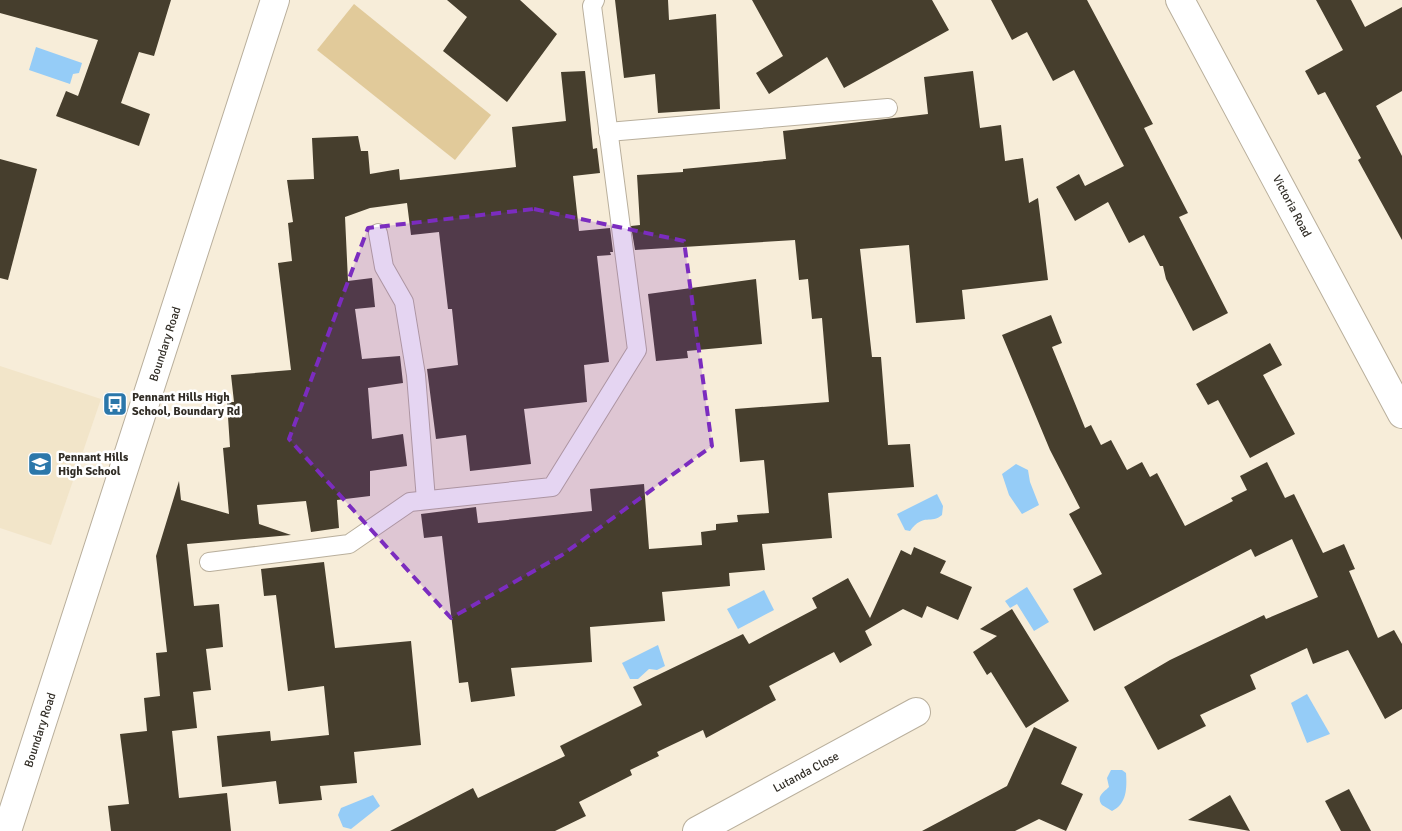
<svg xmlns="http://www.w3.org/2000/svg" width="1402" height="831" font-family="Signika,sans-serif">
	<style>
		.built { fill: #f2e5c9 }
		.green { fill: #e1ca9a }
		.water { fill: #95ccf7 }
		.building { fill: #463e2d }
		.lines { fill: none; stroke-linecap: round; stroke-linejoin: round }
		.lane-casing { stroke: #b9af9c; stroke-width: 20 }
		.street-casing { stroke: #b9af9c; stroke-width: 30 }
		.secondary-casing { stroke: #b9af9c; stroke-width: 30 }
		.primary-casing { stroke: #b9af9c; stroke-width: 30 }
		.lane { stroke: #fff; stroke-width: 18 }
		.street { stroke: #fff; stroke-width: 28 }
		.secondary { stroke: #fff; stroke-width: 28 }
		.primary { stroke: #fff; stroke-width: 28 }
		.marked { fill: #7b2cbf; fill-opacity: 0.2; stroke: #7b2cbf; stroke-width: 4; stroke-dasharray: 10 6; stroke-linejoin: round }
		.labels { text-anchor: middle; stroke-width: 5; stroke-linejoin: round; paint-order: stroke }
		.street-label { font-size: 12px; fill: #312d26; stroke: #fff }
		.poi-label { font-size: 12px; font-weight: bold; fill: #312d26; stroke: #fff; text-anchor: start }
	</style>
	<rect width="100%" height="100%" fill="#f7edd9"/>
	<path class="built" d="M 0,366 L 101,399 L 51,545 L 0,528 Z"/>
	<path class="green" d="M 354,4 L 491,115 L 455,160 L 317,50 Z"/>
	<g class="water">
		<path d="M 36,47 L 82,63 L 79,73 L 73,74 L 70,84 L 29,70 Z"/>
		<path d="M 1016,464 L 1028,470 L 1030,482 L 1039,505 L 1022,514 L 1009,495 L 1002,474 Z"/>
		<path d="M 937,494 L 943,506 L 942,515 C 931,525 924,512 910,531 L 905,530 L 897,514 Z"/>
		<path d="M 1027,587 L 1049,622 L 1034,631 L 1017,604 L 1010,608 L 1005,601 Z"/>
		<path d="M 764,590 L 774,610 L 738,629 L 727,609 Z"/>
		<path d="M 658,645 L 665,666 L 657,670 L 649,669 L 638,679 L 630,679 L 622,663 Z"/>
		<path d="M 1307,694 L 1330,734 L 1307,743 L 1291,703 Z"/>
		<path d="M 1111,770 L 1122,770 L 1126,773 C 1127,788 1127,804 1112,811 L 1102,805 C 1096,796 1103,793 1109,787 L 1107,778 Z"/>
		<path d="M 373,795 L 380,806 L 351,829 L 343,827 L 338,815 L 341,808 Z"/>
	</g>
	<g class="building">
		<path d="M 0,0 L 171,0 L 154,56 L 139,52 L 121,103 L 150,114 L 139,146 L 56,116 L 66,91 L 78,96 L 98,40 L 0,13 Z"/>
		<path d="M 447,0 L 520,0 L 557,34 L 507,102 L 443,51 L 467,17 Z"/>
		<path d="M 615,0 L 668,0 L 669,20 L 716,14 L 720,109 L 658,113 L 655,74 L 624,78 Z"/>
		<path d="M 752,0 L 932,0 L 949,30 L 844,88 L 827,57 L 769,94 L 756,73 L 783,56 Z"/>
		<path d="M 991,0 L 1087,0 L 1153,124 L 1144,128 L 1188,213 L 1179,217 L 1228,313 L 1193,331 L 1166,279 L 1163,266 L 1160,266 L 1144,235 L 1129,243 L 1108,202 L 1075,221 L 1056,187 L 1079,174 L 1085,186 L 1124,166 L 1074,70 L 1053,81 L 1027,32 L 1012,40 Z"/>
		<path d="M 1316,0 L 1351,0 L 1365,27 L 1402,7 L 1402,91 L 1376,106 L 1402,156 L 1402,240 L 1358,160 L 1361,158 L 1325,92 L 1318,95 L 1305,71 L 1343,50 Z"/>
		<path d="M 585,71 L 593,149 L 597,148 L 600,173 L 573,176 L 579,231 L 610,228 L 613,252 L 610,252 L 611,255 L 597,256 L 609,362 L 584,365 L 587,402 L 524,409 L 531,464 L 470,471 L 466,435 L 436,439 L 427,369 L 458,365 L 452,309 L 448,309 L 439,232 L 411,235 L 407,203 L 370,208 L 345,217 L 348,281 L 372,278 L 375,307 L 355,309 L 362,359 L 400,356 L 403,383 L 368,388 L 372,439 L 403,434 L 407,466 L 370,471 L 370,496 L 337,500 L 339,528 L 311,532 L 306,501 L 257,505 L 259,524 L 291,535 L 187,544 L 194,606 L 219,604 L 223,647 L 206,649 L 211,690 L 193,692 L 197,728 L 172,731 L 179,798 L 227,793 L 231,831 L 111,831 L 108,806 L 129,804 L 120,734 L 147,731 L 144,698 L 160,696 L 156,653 L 167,652 L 156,556 L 179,481 L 181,500 L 229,514 L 223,448 L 230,447 L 227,402 L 234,402 L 231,375 L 291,370 L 278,263 L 292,261 L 288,223 L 293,222 L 287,180 L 314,179 L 312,138 L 358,136 L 361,151 L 368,151 L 370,174 L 399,169 L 400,180 L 516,167 L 512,127 L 566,121 L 561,72 Z"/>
		<path d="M 973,71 L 980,128 L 1001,125 L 1005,161 L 1023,158 L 1029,203 L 1038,198 L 1048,280 L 962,290 L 965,319 L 916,323 L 909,245 L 860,249 L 872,357 L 881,357 L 888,445 L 910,444 L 914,487 L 828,493 L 832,538 L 762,544 L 765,570 L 729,573 L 730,586 L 662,592 L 665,621 L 590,627 L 592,662 L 511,668 L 515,696 L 471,702 L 468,682 L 459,683 L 442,536 L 424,538 L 421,514 L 476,507 L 478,523 L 592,511 L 590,489 L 644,484 L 649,549 L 702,545 L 701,532 L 716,530 L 716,524 L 738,522 L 737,515 L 769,513 L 764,460 L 740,462 L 735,409 L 829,402 L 822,318 L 812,319 L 808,279 L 799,280 L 795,240 L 635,250 L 631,226 L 640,225 L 637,175 L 683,172 L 683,169 L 786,159 L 783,131 L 928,114 L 924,77 Z"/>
		<path d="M 0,159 L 37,169 L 8,280 L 0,278 Z"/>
		<path d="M 756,279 L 762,344 L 687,351 L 688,358 L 656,361 L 648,294 Z"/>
		<path d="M 1051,315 L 1062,343 L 1052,347 L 1085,428 L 1091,425 L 1101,445 L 1111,440 L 1127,470 L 1142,462 L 1150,477 L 1157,473 L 1185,526 L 1233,501 L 1231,498 L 1247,490 L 1240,476 L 1267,462 L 1285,498 L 1294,494 L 1323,553 L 1344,544 L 1355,569 L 1349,571 L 1378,638 L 1394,630 L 1402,644 L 1402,709 L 1385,719 L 1348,650 L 1313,664 L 1307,648 L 1250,675 L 1256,689 L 1200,715 L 1206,726 L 1158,750 L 1124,687 L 1170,660 L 1264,615 L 1266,619 L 1318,597 L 1292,539 L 1255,557 L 1251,549 L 1094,631 L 1073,589 L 1102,574 L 1069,514 L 1080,508 L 1050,450 L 1002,335 Z"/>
		<path d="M 1270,343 L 1282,365 L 1263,375 L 1295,434 L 1250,458 L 1218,400 L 1208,405 L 1196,384 Z"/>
		<path d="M 914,547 L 946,561 L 940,573 L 972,587 L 958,620 L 927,606 L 922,618 L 903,609 L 865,631 L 872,645 L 840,663 L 834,652 L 769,686 L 776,700 L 706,738 L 703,730 L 657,752 L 659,756 L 630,770 L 632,775 L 579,802 L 586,816 L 555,831 L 390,831 L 473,788 L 478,798 L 565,756 L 560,746 L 642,705 L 633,687 L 743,634 L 749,644 L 817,608 L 812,598 L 848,578 L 870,618 L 901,550 L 911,555 Z"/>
		<path d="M 324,562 L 335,648 L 411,641 L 421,745 L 354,752 L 357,783 L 320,786 L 322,800 L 279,804 L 276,781 L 222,787 L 217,736 L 270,731 L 271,741 L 329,735 L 324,686 L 288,691 L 276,595 L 264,596 L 261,569 Z"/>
		<path d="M 1012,609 L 1069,701 L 1026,728 L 991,672 L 987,675 L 973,652 L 997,636 L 980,629 Z"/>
		<path d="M 1034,727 L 1077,747 L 1061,784 L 1083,794 L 1066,831 L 1039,819 L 1015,831 L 922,831 L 1007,786 Z"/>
		<path d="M 1349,789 L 1371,831 L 1341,831 L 1325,801 Z"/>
		<path d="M 1230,795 L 1250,831 L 1188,820 Z"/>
	</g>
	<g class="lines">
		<defs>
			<g id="lane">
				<path d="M 608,132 L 888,108"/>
				<path d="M 378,233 L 384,267 L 404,302 L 416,375 L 426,500"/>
				<path d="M 209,562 L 349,544 L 410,502 L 552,487 L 637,350 L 592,6 L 595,0"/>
			</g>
			<path id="street" d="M 697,831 L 916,712"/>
			<path id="secondary" d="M 1180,0 L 1402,414"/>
			<path id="primary" d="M 7,831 L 275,0"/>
		</defs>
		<use href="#lane" class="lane-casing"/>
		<use href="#street" class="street-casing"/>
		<use href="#secondary" class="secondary-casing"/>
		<use href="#primary" class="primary-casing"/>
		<use href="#lane" class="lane"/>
		<use href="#street" class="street"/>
		<use href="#secondary" class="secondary"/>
		<use href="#primary" class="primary"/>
	</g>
	<path class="marked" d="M 534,209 L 684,241 L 712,446 L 562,555 L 451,618 L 289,439 L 368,228 Z"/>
	<defs>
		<symbol id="bus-square" viewBox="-11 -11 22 22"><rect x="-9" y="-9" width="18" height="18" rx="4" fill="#2b77aa" stroke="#fff"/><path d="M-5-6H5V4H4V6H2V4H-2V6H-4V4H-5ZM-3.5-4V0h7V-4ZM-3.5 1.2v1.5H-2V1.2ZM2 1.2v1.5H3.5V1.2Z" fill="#fff"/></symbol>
		<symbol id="school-square" viewBox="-11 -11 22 22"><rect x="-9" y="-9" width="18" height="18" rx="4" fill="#2b77aa" stroke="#fff"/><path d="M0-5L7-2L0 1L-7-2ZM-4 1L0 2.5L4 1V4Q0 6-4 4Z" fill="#fff"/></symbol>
	</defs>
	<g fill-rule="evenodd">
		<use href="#bus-square" x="101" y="390" width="28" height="28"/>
		<use href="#school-square" x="26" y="450" width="28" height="28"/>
	</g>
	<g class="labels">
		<g class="street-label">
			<text transform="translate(1292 206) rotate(62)" y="4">Victoria Road</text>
			<text transform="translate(165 344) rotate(-72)" y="4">Boundary Road</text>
			<text transform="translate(40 730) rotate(-72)" y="4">Boundary Road</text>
			<text transform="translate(806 772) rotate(-28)" y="4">Lutanda Close</text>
		</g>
		<g class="poi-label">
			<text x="132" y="401">Pennant Hills High<tspan x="132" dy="14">School, Boundary Rd</tspan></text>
			<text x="58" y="461">Pennant Hills<tspan x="58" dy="14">High School</tspan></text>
		</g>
	</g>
</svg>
